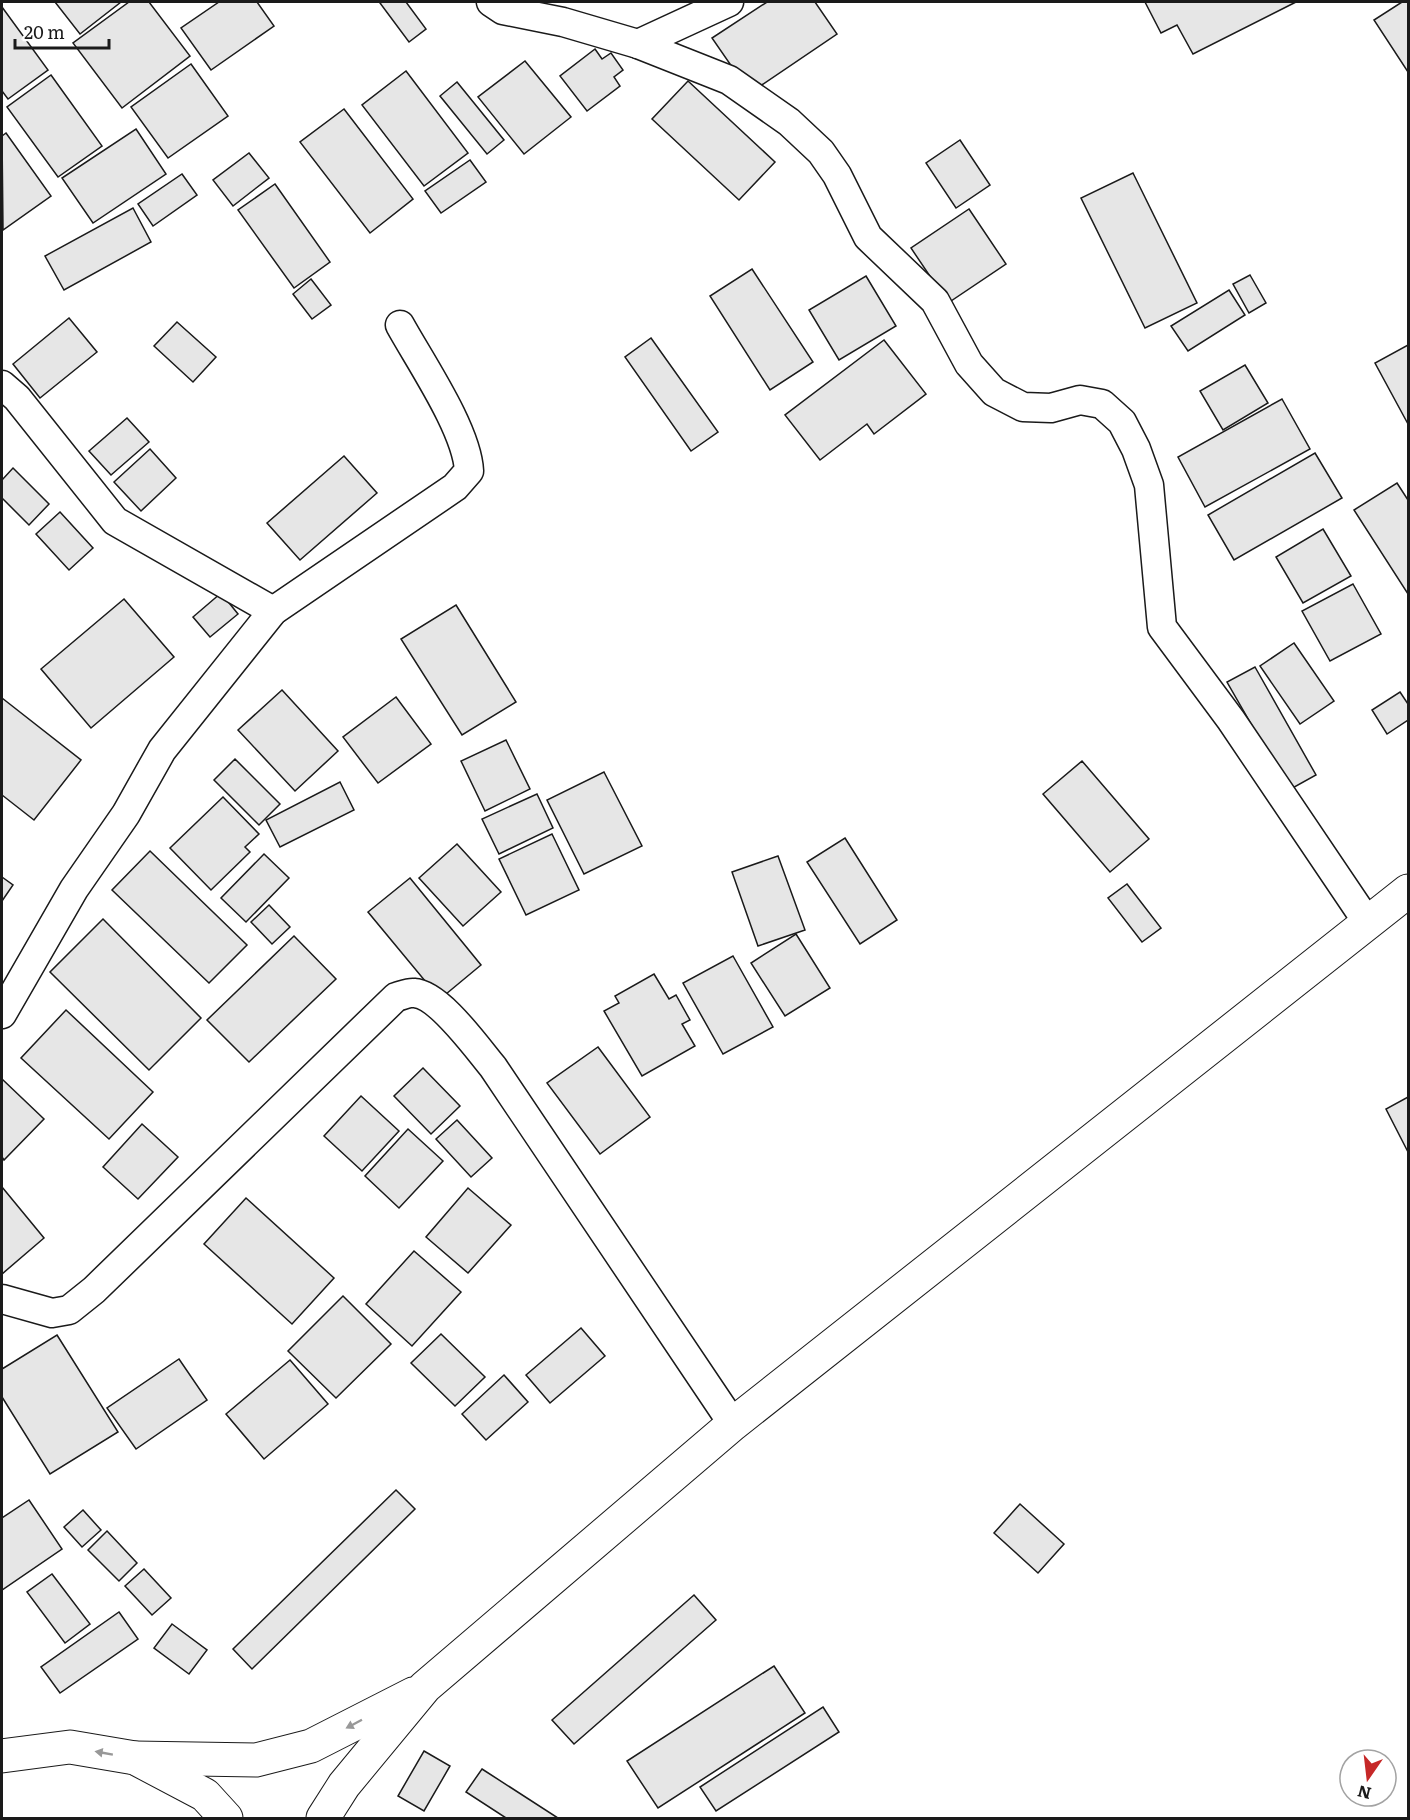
<svg xmlns="http://www.w3.org/2000/svg" width="1410" height="1820" font-family="Literata,serif">
	<style>
		.building { fill: #e6e6e6; stroke: #1a1a1a; stroke-width: 1.5 }
		.lines { fill: none; stroke-linecap: round; stroke-linejoin: round }
		.street-casing { stroke: #1a1a1a; stroke-width: 31 }
		.primary-casing { stroke: #1a1a1a; stroke-width: 35 }
		.street { stroke: #fff; stroke-width: 28 }
		.primary { stroke: #fff; stroke-width: 33 }
		.oneway { fill: #989898 }
	</style>
	<rect width="100%" height="100%" fill="#fff"/>
	<g class="building">
		<path d="M 55,2 L 121,2 L 80,34 Z"/>
		<path d="M 129,2 L 149,2 L 190,56 L 122,108 L 73,43 Z"/>
		<path d="M 219,2 L 257,2 L 274,26 L 211,70 L 181,28 Z"/>
		<path d="M 382,2 L 406,2 L 426,29 L 409,42 L 380,3 Z"/>
		<path d="M 767,2 L 815,2 L 837,34 L 750,93 L 712,38 Z"/>
		<path d="M 1145,2 L 1296,2 L 1193,54 L 1177,25 L 1161,33 Z"/>
		<path d="M 1402,2 L 1408,2 L 1408,72 L 1374,20 Z"/>
		<path d="M 2,7 L 48,70 L 8,99 L 2,91 Z"/>
		<path d="M 595,49 L 602,59 L 611,53 L 623,70 L 614,77 L 620,86 L 587,111 L 560,76 Z"/>
		<path d="M 525,61 L 571,117 L 524,154 L 478,97 Z"/>
		<path d="M 191,64 L 228,116 L 168,158 L 131,107 Z"/>
		<path d="M 406,71 L 468,153 L 424,186 L 362,105 Z"/>
		<path d="M 51,75 L 102,146 L 58,177 L 7,107 Z"/>
		<path d="M 688,81 L 775,162 L 739,200 L 652,119 Z"/>
		<path d="M 457,82 L 504,140 L 487,154 L 440,96 Z"/>
		<path d="M 344,109 L 413,199 L 370,233 L 300,142 Z"/>
		<path d="M 136,129 L 166,174 L 93,223 L 62,178 Z"/>
		<path d="M 6,133 L 51,196 L 3,230 L 2,136 Z"/>
		<path d="M 960,140 L 990,185 L 956,208 L 926,163 Z"/>
		<path d="M 249,153 L 269,178 L 233,206 L 213,180 Z"/>
		<path d="M 470,160 L 486,182 L 441,213 L 425,191 Z"/>
		<path d="M 1133,173 L 1197,303 L 1145,328 L 1081,198 Z"/>
		<path d="M 182,174 L 197,195 L 153,226 L 138,204 Z"/>
		<path d="M 275,184 L 330,262 L 294,288 L 238,210 Z"/>
		<path d="M 133,208 L 151,242 L 64,290 L 45,256 Z"/>
		<path d="M 969,209 L 1006,264 L 948,303 L 911,248 Z"/>
		<path d="M 752,269 L 813,362 L 770,390 L 710,296 Z"/>
		<path d="M 1250,275 L 1266,303 L 1249,313 L 1233,284 Z"/>
		<path d="M 866,276 L 896,326 L 839,360 L 809,310 Z"/>
		<path d="M 311,279 L 331,305 L 312,319 L 293,294 Z"/>
		<path d="M 1229,290 L 1245,315 L 1188,351 L 1171,326 Z"/>
		<path d="M 69,318 L 97,352 L 40,398 L 13,364 Z"/>
		<path d="M 177,322 L 216,357 L 193,382 L 154,346 Z"/>
		<path d="M 651,338 L 718,432 L 691,451 L 625,357 Z"/>
		<path d="M 884,340 L 926,394 L 874,434 L 867,424 L 820,460 L 785,415 Z"/>
		<path d="M 1408,345 L 1408,424 L 1375,363 Z"/>
		<path d="M 1245,365 L 1268,403 L 1223,430 L 1200,391 Z"/>
		<path d="M 1282,399 L 1310,449 L 1205,507 L 1178,457 Z"/>
		<path d="M 127,418 L 149,442 L 111,475 L 89,451 Z"/>
		<path d="M 150,449 L 176,478 L 141,511 L 114,482 Z"/>
		<path d="M 1315,453 L 1342,498 L 1234,560 L 1208,515 Z"/>
		<path d="M 344,456 L 377,493 L 300,560 L 267,523 Z"/>
		<path d="M 13,468 L 49,504 L 29,525 L 2,498 L 2,480 Z"/>
		<path d="M 1397,483 L 1408,500 L 1408,594 L 1354,510 Z"/>
		<path d="M 60,512 L 93,548 L 69,570 L 36,534 Z"/>
		<path d="M 1323,529 L 1351,576 L 1303,603 L 1276,557 Z"/>
		<path d="M 1353,584 L 1381,634 L 1330,661 L 1302,611 Z"/>
		<path d="M 221,593 L 238,614 L 210,637 L 193,617 Z"/>
		<path d="M 124,599 L 174,657 L 91,728 L 41,669 Z"/>
		<path d="M 456,605 L 516,702 L 462,735 L 401,639 Z"/>
		<path d="M 1294,643 L 1334,701 L 1300,724 L 1260,666 Z"/>
		<path d="M 1255,667 L 1316,775 L 1289,790 L 1227,682 Z"/>
		<path d="M 282,690 L 338,751 L 295,791 L 238,730 Z"/>
		<path d="M 1400,692 L 1408,704 L 1408,720 L 1387,734 L 1372,710 Z"/>
		<path d="M 396,697 L 431,744 L 378,783 L 343,737 Z"/>
		<path d="M 2,698 L 81,760 L 34,820 L 2,795 Z"/>
		<path d="M 506,740 L 530,789 L 485,811 L 461,761 Z"/>
		<path d="M 235,759 L 280,804 L 259,825 L 214,780 Z"/>
		<path d="M 1082,761 L 1149,839 L 1110,872 L 1043,794 Z"/>
		<path d="M 604,772 L 642,846 L 584,874 L 547,800 Z"/>
		<path d="M 340,782 L 354,810 L 280,847 L 266,820 Z"/>
		<path d="M 537,794 L 553,828 L 499,854 L 482,819 Z"/>
		<path d="M 223,797 L 259,834 L 245,847 L 250,852 L 211,890 L 170,848 Z"/>
		<path d="M 552,834 L 579,890 L 526,915 L 499,859 Z"/>
		<path d="M 845,838 L 897,920 L 860,944 L 807,862 Z"/>
		<path d="M 457,844 L 501,892 L 463,926 L 419,878 Z"/>
		<path d="M 150,851 L 247,945 L 209,983 L 112,890 Z"/>
		<path d="M 264,854 L 289,878 L 246,922 L 221,898 Z"/>
		<path d="M 778,856 L 805,930 L 758,946 L 732,872 Z"/>
		<path d="M 2,877 L 13,885 L 2,901 Z"/>
		<path d="M 410,878 L 481,965 L 440,999 L 368,912 Z"/>
		<path d="M 1127,884 L 1161,928 L 1142,942 L 1108,898 Z"/>
		<path d="M 269,905 L 290,927 L 272,944 L 251,922 Z"/>
		<path d="M 103,919 L 201,1018 L 149,1070 L 50,972 Z"/>
		<path d="M 796,934 L 830,988 L 785,1016 L 751,963 Z"/>
		<path d="M 294,936 L 336,979 L 249,1062 L 207,1020 Z"/>
		<path d="M 733,956 L 773,1027 L 723,1054 L 683,983 Z"/>
		<path d="M 654,974 L 669,999 L 676,995 L 690,1020 L 682,1024 L 695,1046 L 642,1076 L 604,1011 L 619,1003 L 615,996 Z"/>
		<path d="M 66,1010 L 153,1092 L 109,1139 L 21,1058 Z"/>
		<path d="M 598,1047 L 650,1117 L 600,1154 L 547,1083 Z"/>
		<path d="M 423,1068 L 460,1106 L 431,1134 L 394,1096 Z"/>
		<path d="M 2,1079 L 44,1119 L 4,1160 L 2,1157 Z"/>
		<path d="M 361,1096 L 399,1131 L 362,1171 L 324,1136 Z"/>
		<path d="M 1408,1097 L 1408,1152 L 1386,1109 Z"/>
		<path d="M 457,1120 L 492,1158 L 471,1177 L 436,1139 Z"/>
		<path d="M 142,1124 L 178,1157 L 138,1199 L 103,1167 Z"/>
		<path d="M 408,1129 L 443,1161 L 399,1208 L 365,1176 Z"/>
		<path d="M 2,1187 L 44,1238 L 2,1274 Z"/>
		<path d="M 468,1188 L 511,1225 L 468,1273 L 426,1237 Z"/>
		<path d="M 246,1198 L 334,1278 L 292,1324 L 204,1244 Z"/>
		<path d="M 414,1251 L 461,1292 L 412,1346 L 366,1304 Z"/>
		<path d="M 343,1296 L 391,1344 L 336,1398 L 288,1351 Z"/>
		<path d="M 581,1328 L 605,1356 L 550,1403 L 526,1375 Z"/>
		<path d="M 441,1334 L 485,1377 L 455,1406 L 411,1363 Z"/>
		<path d="M 57,1335 L 118,1432 L 50,1474 L 2,1397 L 2,1369 Z"/>
		<path d="M 179,1359 L 207,1400 L 136,1449 L 107,1408 Z"/>
		<path d="M 290,1360 L 328,1404 L 264,1459 L 226,1414 Z"/>
		<path d="M 504,1375 L 528,1402 L 486,1440 L 462,1414 Z"/>
		<path d="M 396,1490 L 415,1509 L 252,1669 L 233,1649 Z"/>
		<path d="M 29,1500 L 62,1549 L 2,1590 L 2,1518 Z"/>
		<path d="M 1020,1504 L 1064,1544 L 1038,1573 L 994,1533 Z"/>
		<path d="M 83,1510 L 101,1530 L 82,1547 L 64,1527 Z"/>
		<path d="M 107,1531 L 137,1563 L 119,1581 L 88,1550 Z"/>
		<path d="M 144,1569 L 171,1598 L 152,1615 L 125,1586 Z"/>
		<path d="M 52,1574 L 90,1624 L 65,1643 L 27,1592 Z"/>
		<path d="M 694,1595 L 716,1620 L 574,1744 L 552,1720 Z"/>
		<path d="M 119,1612 L 138,1639 L 60,1693 L 41,1667 Z"/>
		<path d="M 172,1624 L 207,1650 L 189,1674 L 154,1648 Z"/>
		<path d="M 774,1666 L 805,1713 L 658,1808 L 627,1761 Z"/>
		<path d="M 823,1707 L 839,1732 L 716,1811 L 700,1787 Z"/>
		<path d="M 424,1751 L 450,1766 L 424,1811 L 398,1796 Z"/>
		<path d="M 482,1769 L 558,1818 L 506,1818 L 466,1792 Z"/>
	</g>
	<g class="lines">
		<defs>
			<g id="street">
				<path d="M 491,2 L 503,10 L 563,22 L 638,44 L 729,80 L 789,122 L 821,152 L 837,175 L 868,237 L 935,301 L 969,364 L 994,392 L 1023,407 L 1051,408 L 1080,400 L 1102,404 L 1122,422 L 1136,449 L 1149,485 L 1162,627 L 1231,720 L 1368,923"/>
				<path d="M 638,44 L 729,2"/>
				<path d="M 2,385 L 17,398 L 115,521 L 273,611"/>
				<path d="M 2,1014 L 74,889 L 126,814 L 162,750 L 273,611 L 455,487 L 469,471 C 467,430 421,363 400,325"/>
				<path d="M 2,1299 L 52,1313 L 69,1310 L 94,1290 L 396,997 C 401,996 409,992 414,993 C 439,994 477,1048 493,1067 L 733,1424"/>
			</g>
			<g id="primary">
				<path d="M 2,1756 L 70,1747 L 135,1758 L 205,1795 L 226,1818"/>
				<path d="M 135,1758 L 256,1760 L 311,1746 L 413,1694"/>
				<path d="M 323,1818 L 344,1785 L 425,1687 L 733,1424 L 1408,891"/>
			</g>
		</defs>
		<use href="#street" class="street-casing"/>
		<use href="#primary" class="primary-casing"/>
		<use href="#street" class="street"/>
		<use href="#primary" class="primary"/>
	</g>
	<defs><path id="oneway-solid" d="M-6-.8H1V-3.2L6.5 0L1 3.2V.8H-6Z" transform="scale(1.5)"/></defs>
	<g class="oneway">
		<use href="#oneway-solid" transform="translate(354 1724) rotate(152)"/>
		<use href="#oneway-solid" transform="translate(104 1753) rotate(-170)"/>
	</g>
	<rect width="1410" height="1820" fill="none" stroke="#1a1a1a" stroke-width="6"/>
	<g transform="translate(1368 1778) rotate(194)"><circle r="28" fill="#ffffff" stroke="#a3a3a3" stroke-width="1.5"/>
	<path d="M0-4.5L10 22L0 15L-10 22Z" fill="#c62828"/>
	<text y="-9" font-size="16" font-weight="bold" text-anchor="middle" fill="#1a1a1a">N</text>
	</g>
	<path d="M15 39v9h94v-9" fill="none" stroke="#1a1a1a" stroke-width="3"/>
	<text x="24" y="39" font-size="18" fill="#1a1a1a" stroke="#ffffff" stroke-width="4.5" paint-order="stroke">20 m</text>
</svg>
